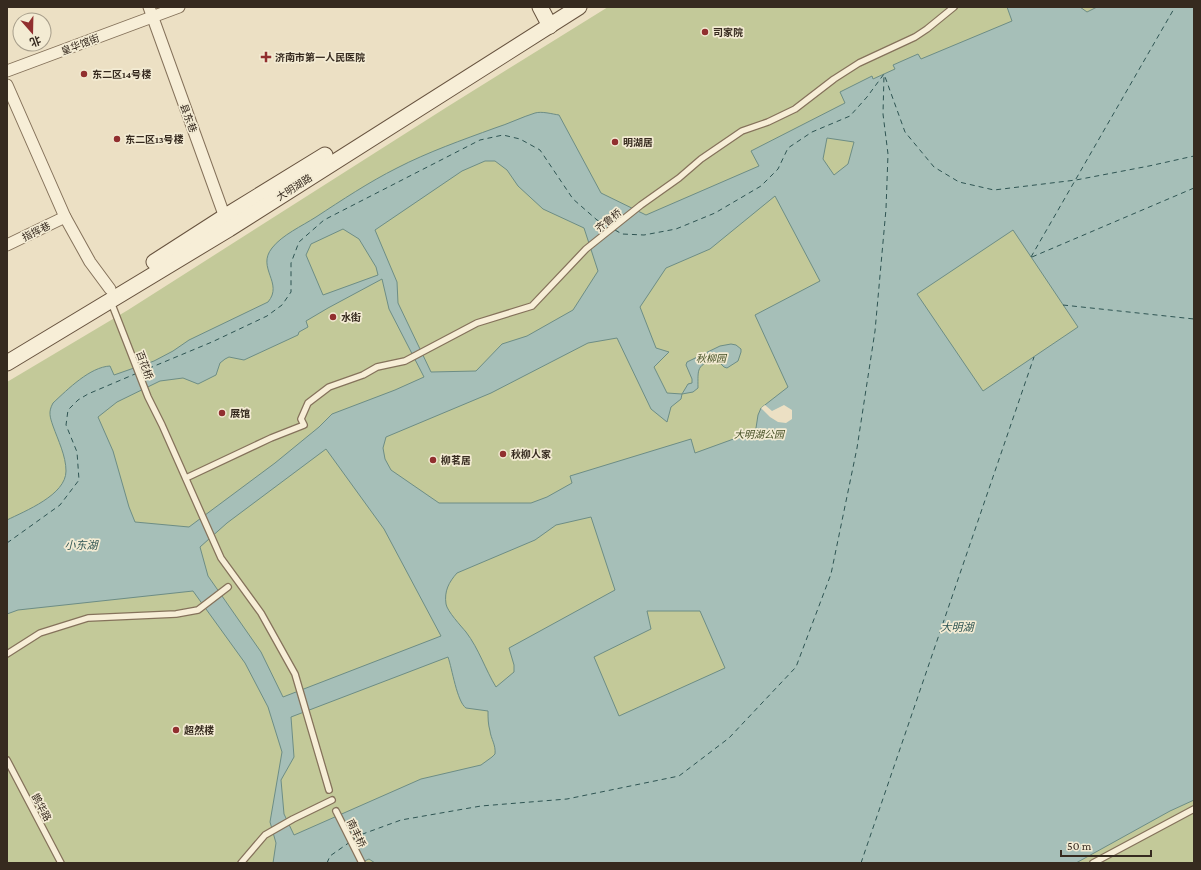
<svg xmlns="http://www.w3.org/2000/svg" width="1201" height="870" font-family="'Crimson Pro','Noto Sans SC',serif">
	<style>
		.green { fill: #c3c999 }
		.water { fill: #a6bfb8; stroke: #6d8d85; fill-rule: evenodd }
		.pier { fill: #ece0c4 }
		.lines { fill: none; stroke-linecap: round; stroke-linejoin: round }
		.ferry { stroke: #2f5553; stroke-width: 1; stroke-dasharray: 5 4; stroke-linecap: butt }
		.lane-casing { stroke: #85725b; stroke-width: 8 }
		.street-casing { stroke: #85725b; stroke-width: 13 }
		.secondary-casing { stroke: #67533f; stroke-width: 17 }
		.lane { stroke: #f7eed7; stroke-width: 5.5 }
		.street { stroke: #f7eed7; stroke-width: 11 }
		.secondary { stroke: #f7eed7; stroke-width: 15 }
		.poi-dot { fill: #912f2f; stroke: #f3ebd3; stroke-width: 1.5 }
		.labels { text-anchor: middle; stroke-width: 3.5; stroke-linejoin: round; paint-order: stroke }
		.poi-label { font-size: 10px; font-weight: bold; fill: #362a1f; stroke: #f3ebd3; text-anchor: start }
		.street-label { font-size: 10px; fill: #362a1f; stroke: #f3ebd3 }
		.park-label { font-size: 10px; font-style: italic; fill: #465126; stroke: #f3ebd3 }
		.water-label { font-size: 11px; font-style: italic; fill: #2f5553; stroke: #f3ebd3 }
	</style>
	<rect width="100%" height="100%" fill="#ece0c4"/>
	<path class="green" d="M 608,7 L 1194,7 L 1194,863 L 7,863 L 7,382 L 128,310 L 447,107 Z"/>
	<path class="water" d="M 1007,7 L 1080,7 L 1087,12 L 1097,7 L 1194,7 L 1194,800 L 1170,811 L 1076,863 L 375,863 L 369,859 L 360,863 L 273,863 L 276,843 L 270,822 L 282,752 L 268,707 L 245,663 L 193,591 L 18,610 L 7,614 L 7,520 C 25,511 66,495 66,471 C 66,456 58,440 53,426 C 50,417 48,412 53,403 C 68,389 90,367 110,366 L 114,375 L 154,361 L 173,351 L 189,340 L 268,302 C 284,283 256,268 272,248 C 282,235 302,226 316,217 C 342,200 369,182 397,168 C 428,152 462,140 495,128 C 508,124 522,117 535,113 C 542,111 552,114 559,115 L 601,193 L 646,215 L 759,166 L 751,151 L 845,103 L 840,92 L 872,76 L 873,79 L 895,69 L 893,65 L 918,54 L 921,59 L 1012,21 ZM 827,138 L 854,142 L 848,164 L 834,175 L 823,159 ZM 485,161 L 495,161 L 507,170 L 518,186 L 543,209 L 584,228 L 598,271 L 573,310 L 527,336 L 502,344 L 476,371 L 431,372 L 398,303 L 397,282 L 375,230 L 462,171 ZM 775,196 L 820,281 L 755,315 L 788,387 L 761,408 L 758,415 L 756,428 L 750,433 L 695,453 L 691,439 L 570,476 L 572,483 L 547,497 L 531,503 L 439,503 L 391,470 L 385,459 L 383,448 L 386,437 L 491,393 L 588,343 L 617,338 L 651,409 L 667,422 L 671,407 L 681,399 L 682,394 L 693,392 L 698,388 C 698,369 696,364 717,360 L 724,367 L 727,368 L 738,361 L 741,352 L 741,349 L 736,345 L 731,344 L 720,346 L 687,362 L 686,365 L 692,379 L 692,383 L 688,384 L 682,394 L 667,393 L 654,367 L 669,352 L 656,348 L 640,307 L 666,268 L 710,249 ZM 343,229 L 359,239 L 376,267 L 378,275 L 323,295 L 306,255 L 311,244 ZM 1013,230 L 1078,327 L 983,391 L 917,294 ZM 382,279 L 389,309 L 424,377 L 395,390 L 332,414 L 319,427 L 275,463 L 189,527 L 135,522 L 129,507 L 113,451 L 98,417 L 117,402 L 160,381 L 183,378 L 198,384 L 216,375 L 220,363 L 225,359 L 229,357 L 244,360 L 298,335 L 299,332 L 308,327 L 306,321 L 328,308 ZM 326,449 L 384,529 L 441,636 L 283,697 L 261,652 L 208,576 L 200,547 L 227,523 ZM 591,517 L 615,590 L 509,648 L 514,665 L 514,672 L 496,687 C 485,669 479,649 466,632 C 461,626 447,611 446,604 C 444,591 449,582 457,573 L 535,540 L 556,525 ZM 647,611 L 700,611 L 725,668 L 619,716 L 594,657 L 651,629 ZM 448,657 C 452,668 457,702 466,708 L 488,711 C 488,718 488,724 490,731 C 491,739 496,745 495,754 L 492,757 L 481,765 L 421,779 L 294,835 L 284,814 L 281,780 L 294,757 L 291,717 Z"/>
	<path class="pier" d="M 765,405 L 772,411 L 784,405 L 792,410 L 792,419 L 786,423 L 778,422 L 770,417 L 761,408 Z"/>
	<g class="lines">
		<g class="ferry">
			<path d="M 615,230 L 622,234 L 644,235 L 676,229 L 715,213 L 761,186 L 778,169 L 788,148 L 812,132 L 850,116 L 867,97 L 884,74 L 905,132 L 934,167 L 959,182 L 994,190 L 1076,180 L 1149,166 L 1194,156"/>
			<path d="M 1031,257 L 1175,7"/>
			<path d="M 1032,257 L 1194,188"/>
			<path d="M 1063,305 L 1194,319"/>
			<path d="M 140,372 L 212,342 L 267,316 L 282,305 L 291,292 L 291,263 L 299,242 L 324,220 L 480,140 L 503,135 L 520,139 L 540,150 L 573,199 L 597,220 L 610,227"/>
			<path d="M 7,543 L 60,505 L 79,480 L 77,452 L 66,425 L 68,410 L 78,400 L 88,394 L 135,374"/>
			<path d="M 354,839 L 360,835 L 401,820 L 481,806 L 567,799 L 679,776 L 729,738 L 796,667 L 831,574 L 857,448 L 875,331 L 886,209 L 888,154 L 883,114 L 884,75"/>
			<path d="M 327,863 L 330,856 L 350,842"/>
			<path d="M 861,863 L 1034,357"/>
		</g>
		<defs>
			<g id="lane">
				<path d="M 111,302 L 148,397 L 162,425 L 221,558 L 261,613 L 295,674 L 329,790"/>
				<path d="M 186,478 L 271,438 L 304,425 L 301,419 L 308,403 L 329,387 L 363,375 L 377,367 L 405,361 L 477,323 L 532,306 L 586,249 L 641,205 L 679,178 L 701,159 L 742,131 L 768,122 L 795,109 L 834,79 L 859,63 L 915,37 L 927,29 L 954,7"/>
				<path d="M 7,654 L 40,633 L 88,618 L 176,614 L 198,610 L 228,587"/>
				<path d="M 7,760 L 61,863"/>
				<path d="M 336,811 L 362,863"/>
				<path d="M 241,863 L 265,835 L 293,819 L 332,800"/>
				<path d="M 1093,863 L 1194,809"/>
			</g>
			<g id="street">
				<path d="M 149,7 L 227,223"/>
				<path d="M 7,71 L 179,7"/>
				<path d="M 7,85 L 65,217 L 90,262 L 110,289"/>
				<path d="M 7,245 L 65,217"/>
			</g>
			<g id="secondary">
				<path d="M 540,7 L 550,26"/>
				<path d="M 154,262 L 224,217 L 325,155"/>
				<path d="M 7,363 L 229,229 L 579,7"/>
			</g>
		</defs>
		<use href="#lane" class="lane-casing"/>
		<use href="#street" class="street-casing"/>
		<use href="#secondary" class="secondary-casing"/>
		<use href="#lane" class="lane"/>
		<use href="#street" class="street"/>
		<use href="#secondary" class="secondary"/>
	</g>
	<g class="poi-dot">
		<circle cx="705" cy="32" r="4"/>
		<path d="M264 51h4v4h4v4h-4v4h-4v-4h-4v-4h4z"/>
		<circle cx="84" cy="74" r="4"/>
		<circle cx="117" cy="139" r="4"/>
		<circle cx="615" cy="142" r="4"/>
		<circle cx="333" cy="317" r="4"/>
		<circle cx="222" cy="413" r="4"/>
		<circle cx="503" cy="454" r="4"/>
		<circle cx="433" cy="460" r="4"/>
		<circle cx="176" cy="730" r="4"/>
	</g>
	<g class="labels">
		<g class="poi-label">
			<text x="713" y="36">司家院</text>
			<text x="275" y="61">济南市第一人民医院</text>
			<text x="92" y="78">东二区14号楼</text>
			<text x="125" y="143">东二区13号楼</text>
			<text x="623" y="146">明湖居</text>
			<text x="341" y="321">水街</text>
			<text x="230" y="417">展馆</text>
			<text x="511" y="458">秋柳人家</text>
			<text x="441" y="464">柳茗居</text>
			<text x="184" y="734">超然楼</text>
		</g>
		<g class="street-label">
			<text transform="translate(80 44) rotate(-21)" y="4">皇华馆街</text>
			<text transform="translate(189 118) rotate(70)" y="4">县东巷</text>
			<text transform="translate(294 187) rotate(-32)" y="4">大明湖路</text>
			<text transform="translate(608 220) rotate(-39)" y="4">齐鲁桥</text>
			<text transform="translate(36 231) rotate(-26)" y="4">指挥巷</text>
			<text transform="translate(145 365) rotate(69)" y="4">百花桥</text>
			<text transform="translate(42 807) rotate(62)" y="4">鹊华路</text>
			<text transform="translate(357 833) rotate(64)" y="4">南丰桥</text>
		</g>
		<g class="park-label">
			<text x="711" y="362">秋柳园</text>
			<text x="759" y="438">大明湖公园</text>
		</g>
		<g class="water-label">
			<text x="81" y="549">小东湖</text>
			<text x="957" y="631">大明湖</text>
		</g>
	</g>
	<rect width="1201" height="870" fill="none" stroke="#362a1f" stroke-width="16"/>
	<g transform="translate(32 32) rotate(160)"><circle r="19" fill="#f3ebd3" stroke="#a79e8b"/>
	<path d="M0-3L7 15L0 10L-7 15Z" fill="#912f2f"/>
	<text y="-6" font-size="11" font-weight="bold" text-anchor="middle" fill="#362a1f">北</text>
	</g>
	<path d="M1061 850v6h90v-6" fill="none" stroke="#362a1f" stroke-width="2"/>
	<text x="1067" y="850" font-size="12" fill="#362a1f" stroke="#f3ebd3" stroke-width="3" paint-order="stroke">50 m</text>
</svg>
